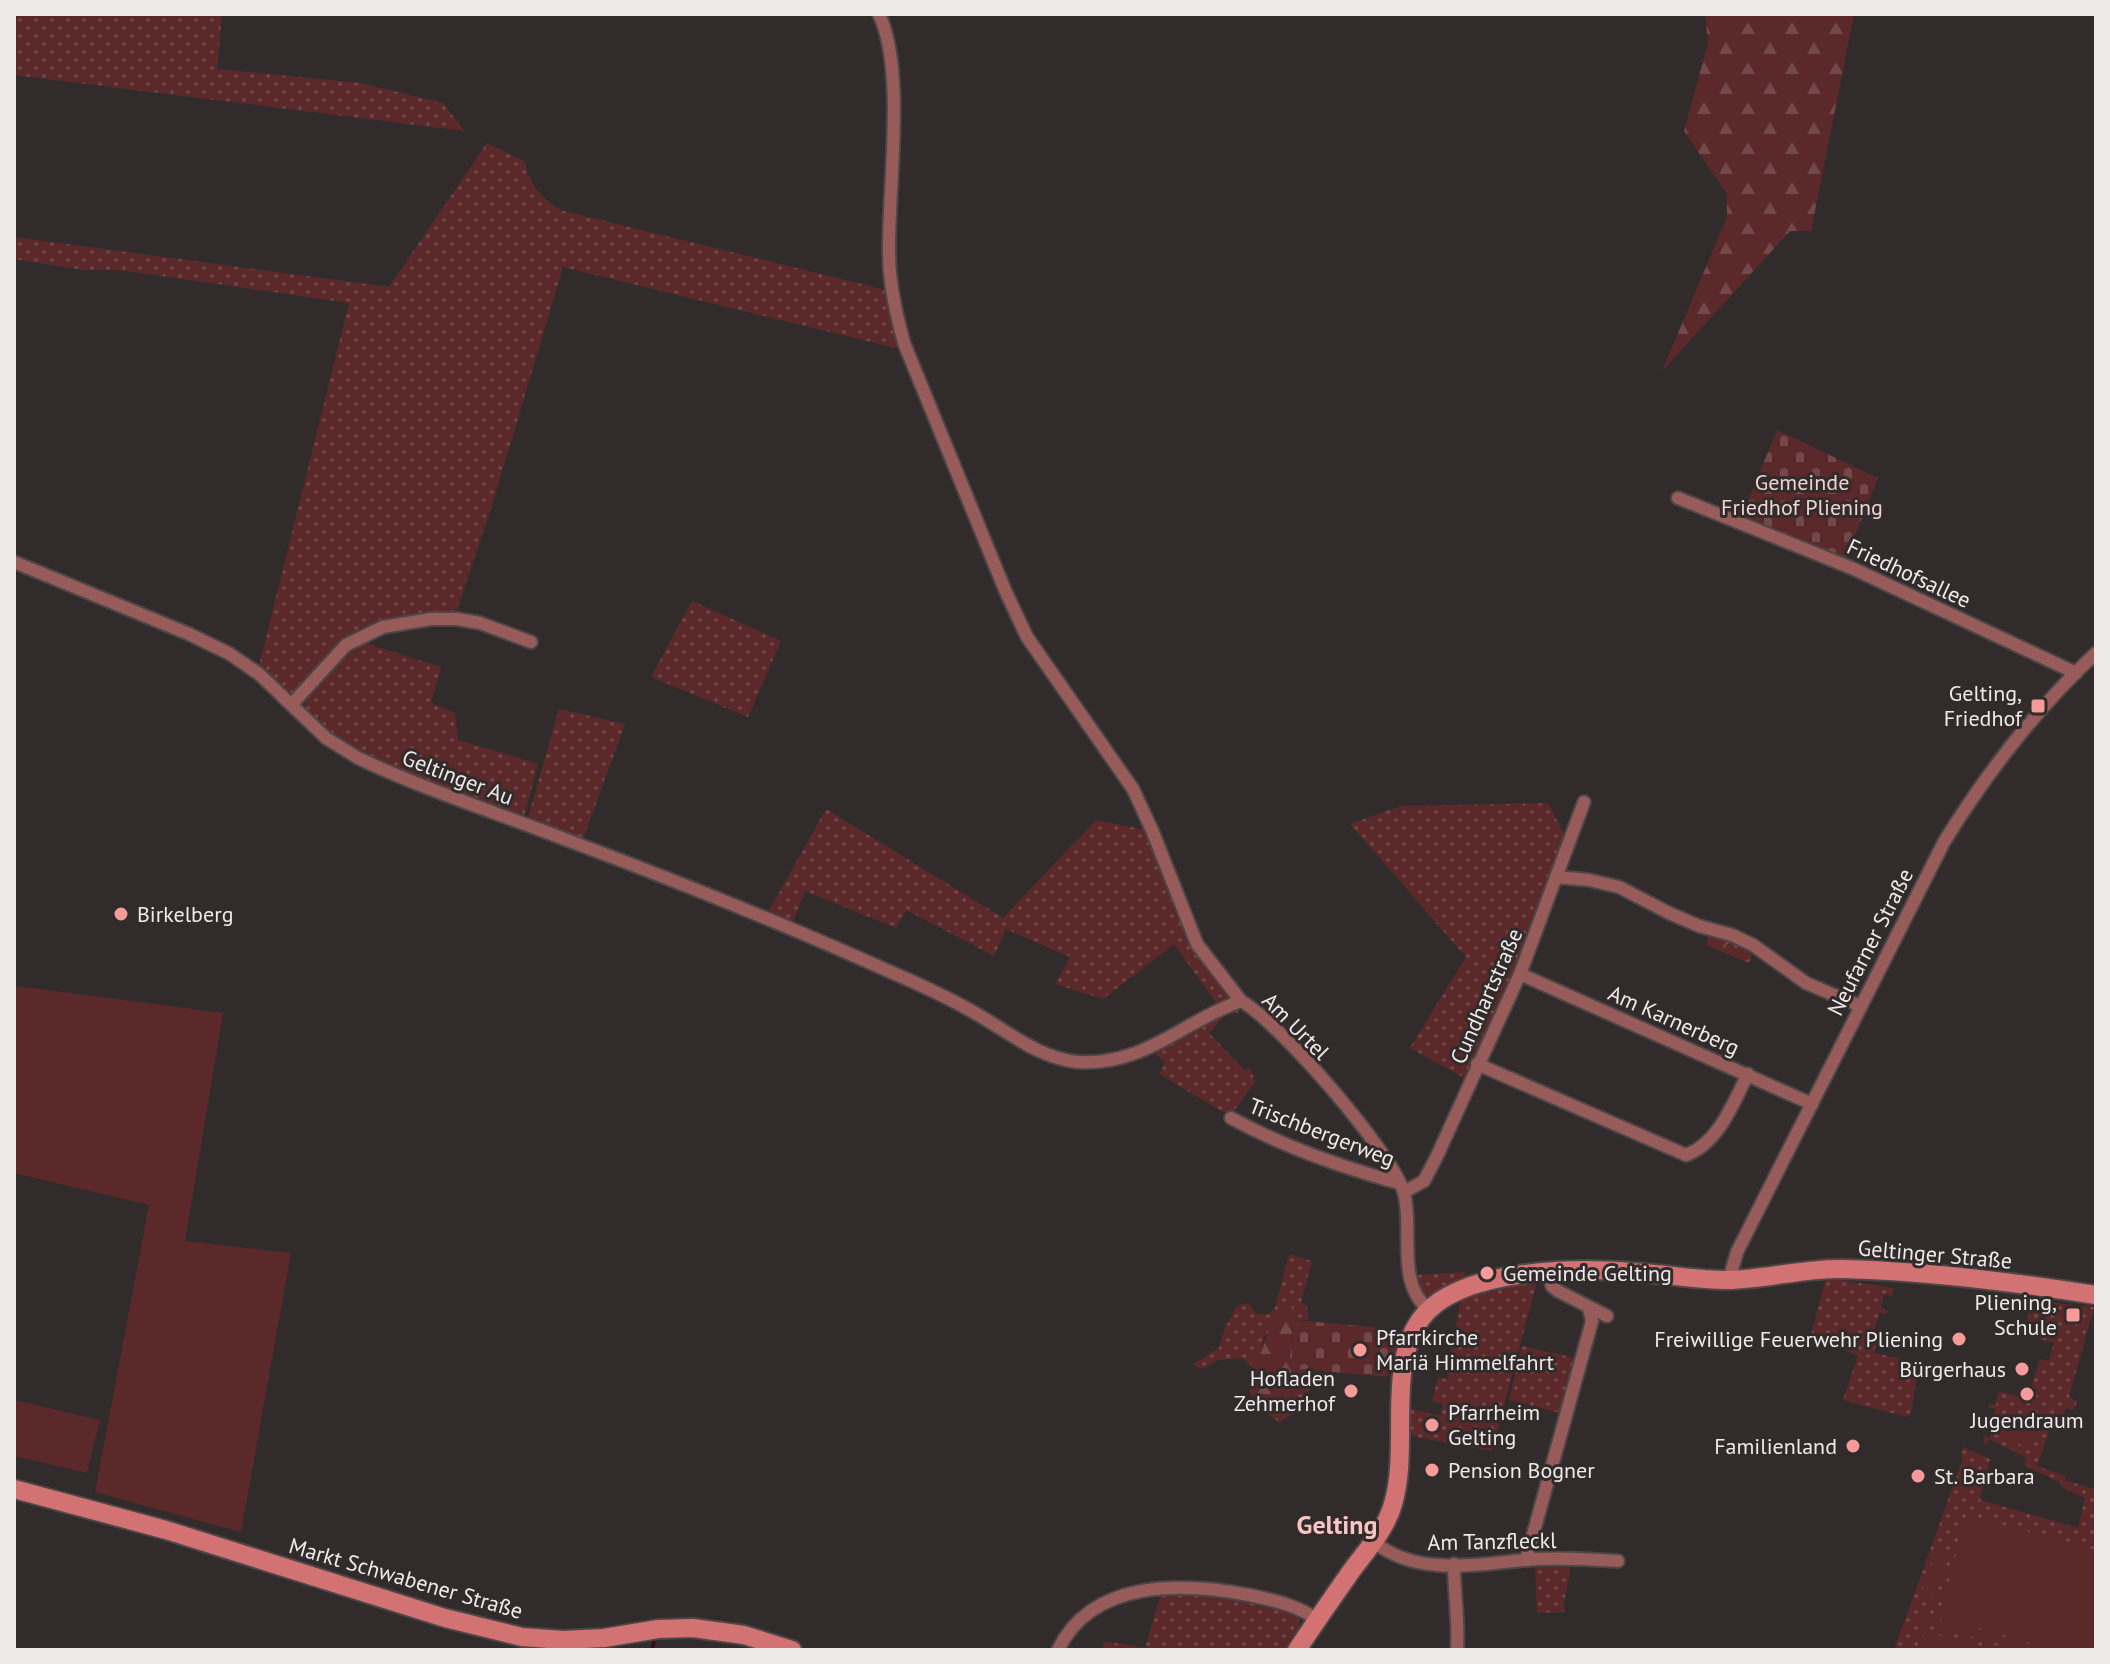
<svg xmlns="http://www.w3.org/2000/svg" width="2110" height="1664" font-family="'PT Sans',sans-serif">
	<style>
		.grass { fill: url(#grass-dots) }
		.forest { fill: url(#forest-firs) }
		.cemetery { fill: url(#cemetery-stones) }
		.park { fill: url(#park-crowns) }
		.garden { fill: #5b292a }
		.lines { fill: none; stroke-linecap: round; stroke-linejoin: round }
		.stream { stroke: #34070b; stroke-width: 3 }
		.street-casing { stroke: #4c4646; stroke-width: 16 }
		.secondary-casing { stroke: #4c4646; stroke-width: 22 }
		.street { stroke: #975b5a; stroke-width: 12 }
		.secondary { stroke: #d37272; stroke-width: 18 }
		.poi-dot { fill: #f59b9a; stroke: #322b2b; stroke-width: 3 }
		.labels { text-anchor: middle; stroke-width: 6; stroke-linejoin: round; paint-order: stroke }
		.park-label { font-size: 22px; fill: #eed3d2; stroke: #322b2b }
		.street-label { font-size: 22px; fill: #efeaea; stroke: #322b2b }
		.poi-label { font-size: 22px; fill: #efeaea; stroke: #322b2b; text-anchor: end }
		.quarter-label { font-size: 26px; font-weight: bold; fill: #f9c5c3; stroke: #322b2b }
	</style>
	<defs>
		<pattern id="grass-dots" width="8" height="8" patternUnits="userSpaceOnUse" patternTransform="scale(2)"><rect width="8" height="8" fill="#5b292a"/><path d="M2 2h.1M6 6h.1" fill="none" stroke="#734849" stroke-width="1.8" stroke-linecap="round"/></pattern>
		<pattern id="forest-firs" width="22" height="20" patternUnits="userSpaceOnUse" patternTransform="scale(2)"><rect width="22" height="20" fill="#5b292a"/><path d="M5 1l3.5 6h-7zM16 11l3.5 6h-7z" fill="#734849"/></pattern>
		<pattern id="cemetery-stones" width="16" height="16" patternUnits="userSpaceOnUse" patternTransform="scale(2)"><rect width="16" height="16" fill="#5b292a"/><path d="M2 7V4a2 2 0 0 1 4 0v3zM10 15v-3a2 2 0 0 1 4 0v3z" fill="#734849"/></pattern>
		<pattern id="park-crowns" width="20" height="18" patternUnits="userSpaceOnUse" patternTransform="scale(2)"><rect width="20" height="18" fill="#5b292a"/><path d="M2 6a3 3 0 1 1 6 0M12 15a3 3 0 1 1 6 0" fill="none" stroke="#734849"/></pattern>
	</defs>
	<rect width="100%" height="100%" fill="#322b2b"/>
	<g class="grass">
		<path d="M 14,14 L 222,14 L 217,69 L 360,83 L 443,103 L 464,131 L 14,75 Z"/>
		<path d="M 487,143 L 525,162 C 530,186 540,196 560,210 L 890,291 L 904,350 L 563,267 L 493,502 L 457,610 L 357,634 L 297,693 L 286,692 L 258,670 L 349,303 L 120,270 L 84,270 L 14,259 L 14,237 L 389,287 Z"/>
		<path d="M 692,601 L 781,641 L 748,717 L 651,677 Z"/>
		<path d="M 358,641 L 441,667 L 431,703 L 455,713 L 458,740 L 538,764 L 523,820 L 348,750 L 313,719 L 304,708 L 307,695 Z"/>
		<path d="M 559,709 L 625,724 L 582,842 L 527,821 Z"/>
		<path d="M 1548,803 L 1564,834 C 1553,880 1538,925 1519,969 C 1504,1007 1474,1039 1470,1081 L 1410,1048 L 1466,957 L 1350,824 L 1401,806 Z"/>
		<path d="M 826,809 L 1003,918 L 1096,820 L 1151,831 L 1194,949 L 1230,993 L 1226,1000 L 1217,1004 L 1174,944 L 1103,999 L 1055,984 L 1070,957 L 1006,929 L 994,956 L 906,910 L 896,928 L 805,891 L 792,924 L 766,916 Z"/>
		<path d="M 1237,1009 L 1240,1014 L 1235,1012 L 1223,1017 L 1209,1033 L 1245,1071 L 1250,1068 L 1255,1082 L 1230,1116 L 1159,1074 L 1165,1063 L 1154,1052 L 1225,1012 Z"/>
		<path d="M 1289,1254 L 1312,1261 L 1301,1302 L 1307,1306 L 1309,1320 L 1294,1320 L 1292,1308 L 1264,1337 L 1261,1353 L 1251,1358 L 1252,1367 L 1242,1358 L 1218,1360 L 1203,1369 L 1192,1365 L 1219,1348 L 1225,1328 L 1237,1306 L 1248,1303 L 1256,1313 L 1267,1315 L 1275,1308 Z"/>
		<path d="M 1465,1272 L 1464,1280 L 1429,1296 L 1423,1295 L 1417,1275 Z"/>
		<path d="M 1826,1278 L 1894,1288 L 1892,1296 L 1884,1294 L 1881,1308 L 1888,1311 L 1887,1314 L 1879,1313 L 1875,1329 L 1880,1331 L 1874,1353 L 1899,1358 L 1898,1365 L 1914,1369 L 1917,1376 L 1911,1414 L 1906,1417 L 1843,1400 L 1858,1356 L 1811,1335 Z"/>
		<path d="M 1537,1281 L 1492,1451 L 1411,1436 L 1410,1409 L 1441,1416 L 1443,1404 L 1432,1401 L 1438,1377 L 1447,1379 L 1448,1373 L 1446,1372 L 1461,1300 L 1484,1291 Z"/>
		<path d="M 2028,1300 L 2094,1307 L 2069,1397 L 2077,1401 L 2074,1410 L 2066,1408 L 2058,1431 L 2050,1429 L 2037,1466 L 2066,1476 L 2065,1480 L 2096,1490 L 2096,1650 L 1894,1650 L 1963,1459 L 1961,1457 L 1963,1447 L 1990,1459 L 1980,1500 L 2078,1528 L 2085,1498 L 2063,1488 L 2061,1483 L 2024,1465 L 2027,1458 L 1989,1439 L 1985,1446 L 1983,1437 L 1990,1437 L 1992,1426 L 1985,1425 L 1985,1422 L 1993,1423 L 1995,1409 L 1988,1407 L 1989,1404 L 1996,1405 L 1998,1393 L 2002,1392 L 2033,1400 L 2037,1389 L 2031,1387 L 2040,1359 L 2049,1361 L 2054,1343 L 2040,1339 L 2027,1318 L 2031,1305 Z"/>
		<path d="M 1522,1346 L 1575,1358 L 1560,1413 L 1509,1400 Z"/>
		<path d="M 1289,1368 L 1311,1369 L 1308,1406 L 1279,1422 L 1264,1411 L 1294,1391 Z"/>
		<path d="M 1570,1565 C 1571,1582 1563,1595 1564,1612 L 1537,1613 L 1535,1567 Z"/>
		<path d="M 1162,1590 L 1233,1597 L 1283,1607 L 1299,1619 L 1299,1632 L 1286,1650 L 1102,1650 L 1104,1641 L 1145,1648 Z"/>
	</g>
	<g class="forest">
		<path d="M 1705,14 L 1854,14 L 1811,231 L 1790,231 L 1662,371 L 1727,217 L 1727,194 L 1684,131 L 1708,43 Z"/>
		<path d="M 1284,1305 L 1292,1308 L 1294,1320 L 1289,1367 L 1301,1374 L 1304,1382 L 1281,1401 L 1259,1412 L 1255,1409 L 1250,1391 L 1255,1379 L 1250,1358 L 1261,1353 L 1272,1321 Z"/>
	</g>
	<g class="cemetery">
		<path d="M 1777,430 L 1878,478 L 1844,563 L 1740,521 Z"/>
		<path d="M 1294,1320 L 1372,1327 L 1400,1332 L 1388,1377 L 1289,1368 Z"/>
	</g>
	<path class="park" d="M 1710,933 L 1731,938 L 1754,951 L 1749,963 L 1706,945 Z"/>
	<g class="garden">
		<path d="M 17,986 L 223,1013 L 185,1241 L 291,1253 L 241,1532 L 95,1492 L 149,1205 L 14,1173 L 14,995 Z"/>
		<path d="M 14,1400 L 100,1420 L 87,1473 L 14,1456 Z"/>
		<path d="M 2015,1418 L 2035,1426 L 2027,1447 L 2007,1439 Z"/>
		<path d="M 1967,1515 L 2096,1550 L 2096,1650 L 2059,1650 L 1939,1617 Z"/>
		<path d="M 1936,1550 L 1950,1555 L 1935,1598 L 1921,1594 Z"/>
		<path d="M 1922,1614 L 2052,1650 L 2021,1650 L 1920,1622 Z"/>
		<path d="M 1924,1631 L 1993,1650 L 1919,1650 Z"/>
	</g>
	<g class="lines">
		<g class="stream">
			<path d="M 432,1604 L 455,1611"/>
			<path d="M 595,1630 L 646,1622"/>
			<path d="M 652,1650 L 654,1642"/>
		</g>
		<defs>
			<g id="street">
				<path d="M 879,14 C 906,72 888,186 889,252 C 889,283 896,313 904,343 L 1005,590 L 1027,637 L 1133,789 L 1152,830 L 1197,944 L 1241,1001"/>
				<path d="M 1678,498 L 1854,569 L 2076,673"/>
				<path d="M 14,562 L 189,634 L 230,654 L 259,674 L 326,738 L 358,758 C 425,790 498,813 567,840 C 677,881 786,925 893,973 C 921,985 949,998 975,1013 C 1007,1031 1040,1059 1078,1062 C 1145,1066 1183,1021 1241,1001 C 1277,1020 1393,1153 1404,1193 C 1414,1230 1395,1282 1429,1310"/>
				<path d="M 292,704 L 346,645 L 383,627 L 431,619 L 457,619 L 480,623 L 531,642"/>
				<path d="M 1556,877 L 1589,880 L 1619,887 L 1669,913 L 1699,926 L 1732,935 L 1753,945 L 1806,983 L 1860,1006"/>
				<path d="M 1520,974 L 1812,1104"/>
				<path d="M 1477,1064 L 1686,1155 C 1719,1143 1733,1103 1748,1074"/>
				<path d="M 1231,1118 C 1284,1147 1341,1167 1399,1183"/>
				<path d="M 1404,1192 L 1424,1181 L 1437,1156 L 1520,974 L 1584,802"/>
				<path d="M 1548,1273 L 1552,1286 L 1558,1291 L 1607,1316"/>
				<path d="M 1729,1280 L 1737,1252 L 1944,842 C 1986,774 2037,708 2096,653"/>
				<path d="M 1373,1541 C 1414,1576 1474,1565 1524,1560 C 1554,1557 1587,1559 1618,1561"/>
				<path d="M 1526,1560 L 1592,1321 L 1589,1308"/>
				<path d="M 1454,1564 C 1454,1594 1459,1621 1457,1650"/>
				<path d="M 1058,1650 C 1092,1579 1183,1582 1249,1595 C 1273,1600 1297,1605 1318,1620"/>
			</g>
			<g id="secondary">
				<path d="M 14,1489 L 166,1530 L 445,1618 L 522,1637 L 563,1640 L 604,1638 L 658,1629 L 693,1628 L 744,1635 L 792,1650"/>
				<path d="M 1297,1650 C 1315,1623 1333,1597 1352,1570 C 1367,1550 1386,1529 1393,1504 C 1410,1448 1386,1369 1420,1320 C 1458,1266 1585,1267 1644,1273 C 1672,1275 1700,1280 1728,1280 C 1767,1279 1805,1268 1843,1269 C 1927,1271 2013,1282 2096,1295"/>
			</g>
		</defs>
		<use href="#street" class="street-casing"/>
		<use href="#secondary" class="secondary-casing"/>
		<use href="#street" class="street"/>
		<use href="#secondary" class="secondary"/>
	</g>
	<g class="poi-dot">
		<rect x="2030" y="698" width="16" height="16" rx="4"/>
		<circle cx="121" cy="914" r="8"/>
		<circle cx="1487" cy="1273" r="8"/>
		<rect x="2065" y="1307" width="16" height="16" rx="4"/>
		<circle cx="1959" cy="1339" r="8"/>
		<circle cx="1360" cy="1350" r="8"/>
		<circle cx="2022" cy="1369" r="8"/>
		<circle cx="1351" cy="1391" r="8"/>
		<circle cx="2027" cy="1394" r="8"/>
		<circle cx="1432" cy="1425" r="8"/>
		<circle cx="1853" cy="1446" r="8"/>
		<circle cx="1432" cy="1470" r="8"/>
		<circle cx="1918" cy="1476" r="8"/>
	</g>
	<g class="labels">
		<g class="park-label">
			<text x="1802" y="490">Gemeinde<tspan x="1802" dy="25">Friedhof Pliening</tspan></text>
		</g>
		<g class="street-label">
			<text transform="translate(1909 573) rotate(25)" y="8">Friedhofsallee</text>
			<text transform="translate(458 777) rotate(21)" y="8">Geltinger Au</text>
			<text transform="translate(1870 942) rotate(-63)" y="8">Neufarner Straße</text>
			<text transform="translate(1486 996) rotate(-66)" y="8">Cundhartstraße</text>
			<text transform="translate(1674 1020) rotate(24)" y="8">Am Karnerberg</text>
			<text transform="translate(1296 1026) rotate(45)" y="8">Am Urtel</text>
			<text transform="translate(1322 1132) rotate(21)" y="8">Trischbergerweg</text>
			<text transform="translate(1935 1254) rotate(5)" y="8">Geltinger Straße</text>
			<text transform="translate(1492 1541) rotate(-1)" y="8">Am Tanzfleckl</text>
			<text transform="translate(406 1578) rotate(16)" y="8">Markt Schwabener Straße</text>
		</g>
		<g class="poi-label">
			<text x="2022" y="701">Gelting,<tspan x="2022" dy="25">Friedhof</tspan></text>
			<text x="137" y="922" text-anchor="start">Birkelberg</text>
			<text x="1503" y="1281" text-anchor="start">Gemeinde Gelting</text>
			<text x="2057" y="1310">Pliening,<tspan x="2057" dy="25">Schule</tspan></text>
			<text x="1376" y="1345" text-anchor="start">Pfarrkirche<tspan x="1376" dy="25">Mariä Himmelfahrt</tspan></text>
			<text x="1943" y="1347">Freiwillige Feuerwehr Pliening</text>
			<text x="2006" y="1377">Bürgerhaus</text>
			<text x="1335" y="1386">Hofladen<tspan x="1335" dy="25">Zehmerhof</tspan></text>
			<text x="1448" y="1420" text-anchor="start">Pfarrheim<tspan x="1448" dy="25">Gelting</tspan></text>
			<text x="2027" y="1428" text-anchor="middle">Jugendraum</text>
			<text x="1837" y="1454">Familienland</text>
			<text x="1448" y="1478" text-anchor="start">Pension Bogner</text>
			<text x="1934" y="1484" text-anchor="start">St. Barbara</text>
		</g>
		<g class="quarter-label">
			<text x="1337" y="1534">Gelting</text>
		</g>
	</g>
	<rect width="2110" height="1664" fill="none" stroke="#efeaea" stroke-width="32"/>
</svg>
